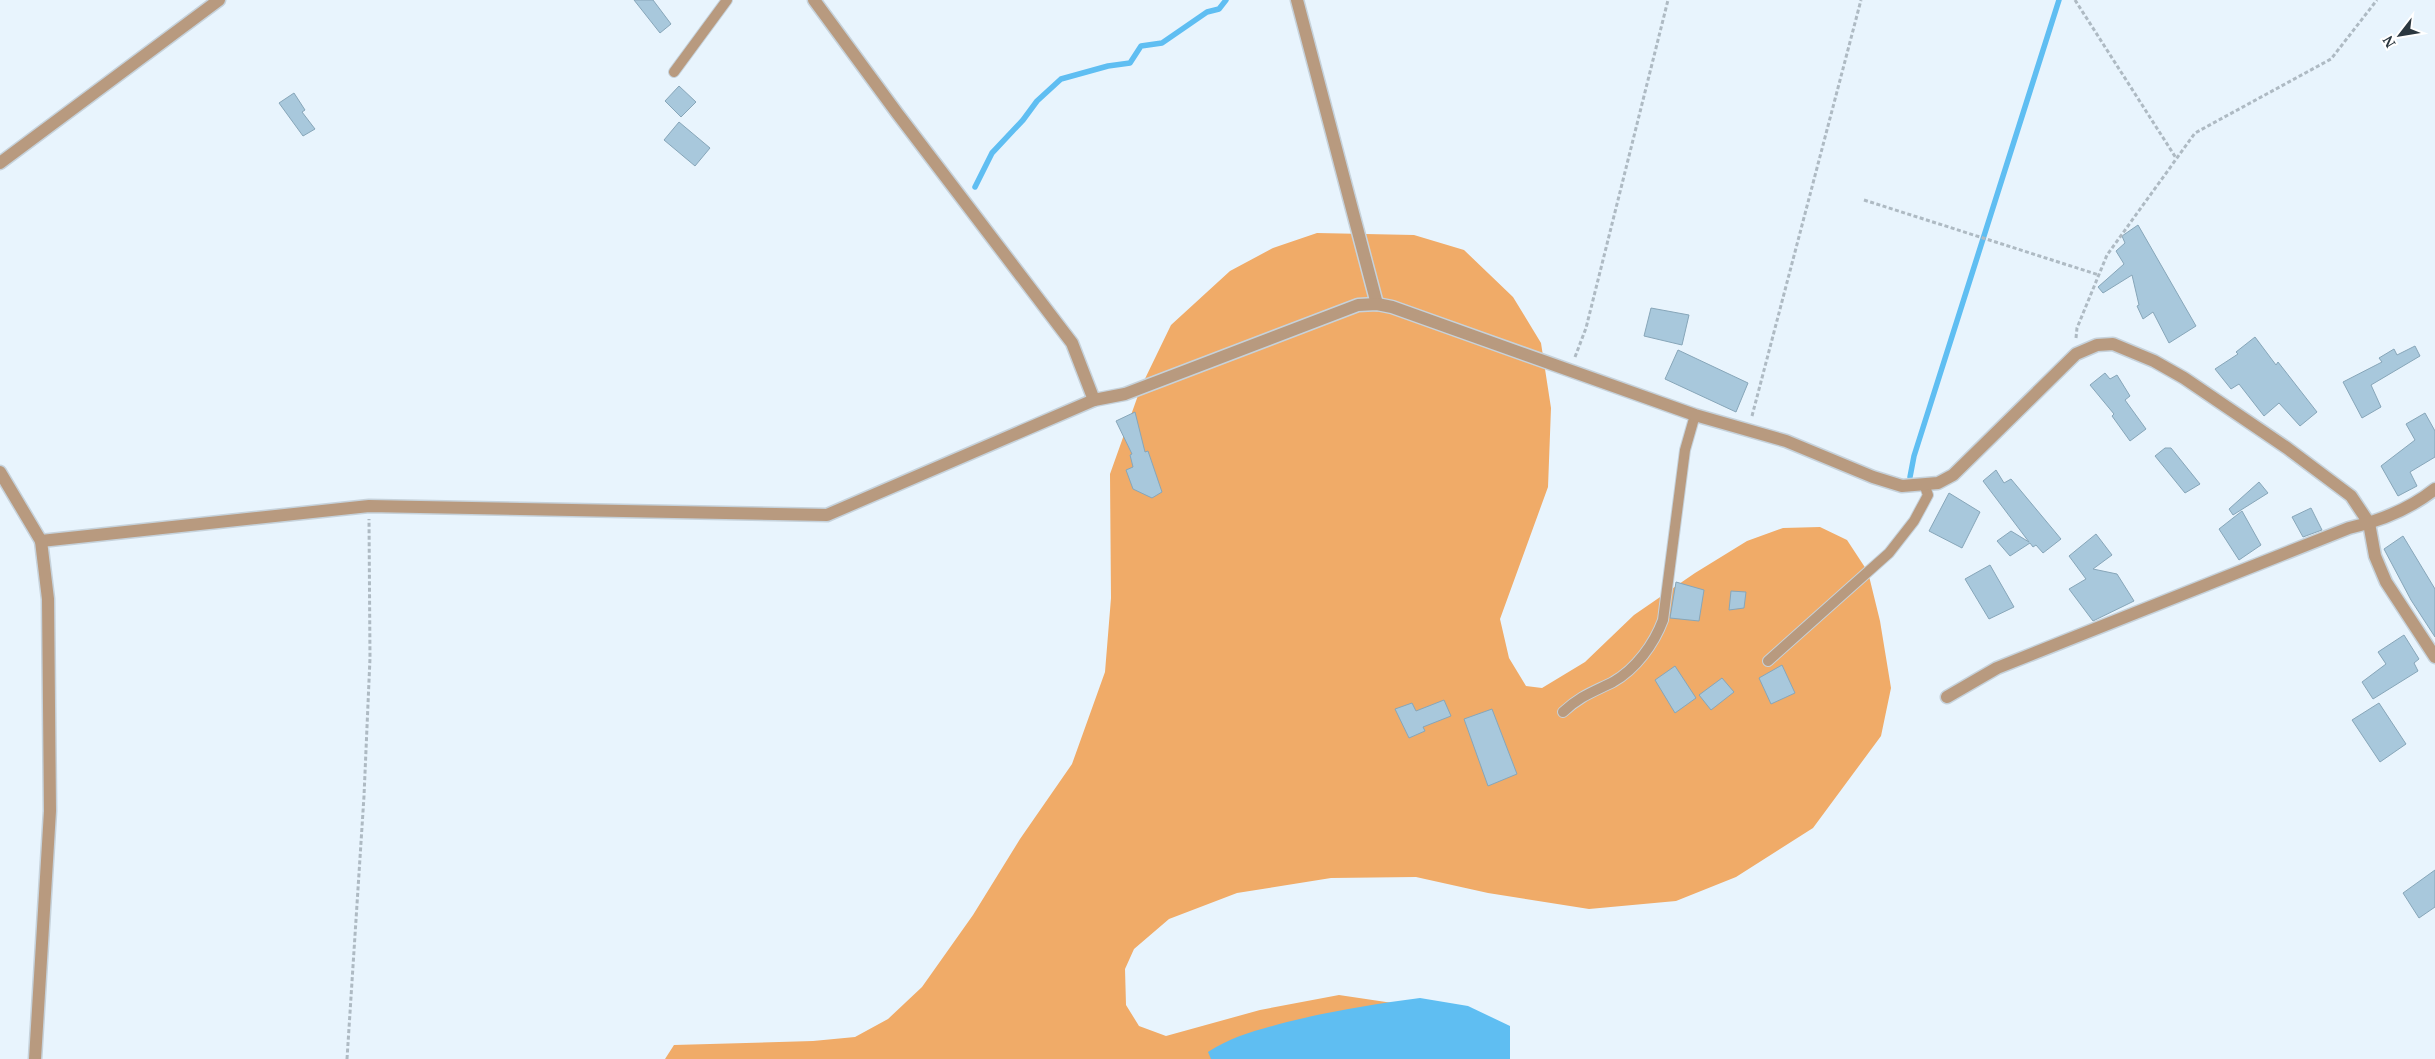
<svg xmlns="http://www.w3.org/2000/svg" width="2435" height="1059" font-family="'PT Serif',serif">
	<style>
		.forest { fill: #f0ab68 }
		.water { fill: #5fbef2 }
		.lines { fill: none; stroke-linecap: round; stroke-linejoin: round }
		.stream { stroke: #5fbef2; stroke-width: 5.5 }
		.building { fill: #a8c8dc; stroke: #87a6b9 }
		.service-casing { stroke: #c6d2db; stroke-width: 12 }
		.minor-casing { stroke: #c6d2db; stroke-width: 15 }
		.path { stroke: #aebac3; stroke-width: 3; stroke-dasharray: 4 2.5; stroke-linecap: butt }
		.service { stroke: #b89a7f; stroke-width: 10 }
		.minor { stroke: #b89a7f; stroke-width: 12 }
	</style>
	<rect width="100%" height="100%" fill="#e8f4fd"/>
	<path class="forest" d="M 1317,233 L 1414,235 L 1464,250 L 1513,297 L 1541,343 L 1551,408 L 1548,487 L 1500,619 L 1509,658 L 1526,686 L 1542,688 L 1585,662 L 1634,615 L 1695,573 L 1747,541 L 1783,528 L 1820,527 L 1847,540 L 1868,572 L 1880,621 L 1891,688 L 1881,736 L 1813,828 L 1736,877 L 1676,901 L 1589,909 L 1488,893 L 1416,877 L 1331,878 L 1237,893 L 1169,919 L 1134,949 L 1125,969 L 1126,1005 L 1139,1026 L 1166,1036 L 1260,1010 L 1339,995 L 1433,1009 L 1507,1059 L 665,1059 L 674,1045 L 813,1041 L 855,1037 L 888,1019 L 922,987 L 973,915 L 1020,839 L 1072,764 L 1105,672 L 1111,598 L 1110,474 L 1141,387 L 1171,325 L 1230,271 L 1273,248 Z"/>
	<path class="water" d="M 1420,998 L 1468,1006 L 1510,1026 L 1510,1059 L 1211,1059 L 1208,1052 C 1233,1036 1258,1030 1287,1022 C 1331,1011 1375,1004 1420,998 Z"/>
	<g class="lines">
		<g class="stream">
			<path d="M 975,187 L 992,153 L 1023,120 L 1037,101 L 1061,79 L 1108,66 L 1130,63 L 1141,46 L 1162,43 L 1207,12 L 1219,9 L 1226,0"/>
			<path d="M 1910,477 L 1914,456 L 2059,0"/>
		</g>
	</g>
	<g class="building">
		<path d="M 634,0 L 653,0 L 671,24 L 660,33 Z"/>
		<path d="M 679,86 L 696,102 L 681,117 L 665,101 Z"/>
		<path d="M 294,93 L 305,110 L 302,112 L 315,129 L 303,136 L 279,103 Z"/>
		<path d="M 679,122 L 710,148 L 695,166 L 664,140 Z"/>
		<path d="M 2138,225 L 2196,326 L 2169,343 L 2153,312 L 2143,319 L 2137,306 L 2139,305 L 2132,275 L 2103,293 L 2098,287 L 2124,264 L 2116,251 L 2125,243 L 2122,236 Z"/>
		<path d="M 1651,308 L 1689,315 L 1682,345 L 1644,336 Z"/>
		<path d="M 2255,337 L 2276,365 L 2278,362 L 2317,412 L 2300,426 L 2279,403 L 2264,416 L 2239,384 L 2231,389 L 2215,369 L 2238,354 L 2236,352 Z"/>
		<path d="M 2415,346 L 2420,356 L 2371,385 L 2381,407 L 2362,418 L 2343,382 L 2382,362 L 2379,358 L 2394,349 L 2397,355 Z"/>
		<path d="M 1678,350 L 1748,383 L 1736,412 L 1665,379 Z"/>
		<path d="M 2105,373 L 2110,379 L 2117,375 L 2130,396 L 2125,400 L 2146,429 L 2130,441 L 2112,416 L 2114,414 L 2090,385 Z"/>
		<path d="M 1135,412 L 1145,452 L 1148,451 L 1162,492 L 1152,498 L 1133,489 L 1126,470 L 1133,467 L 1130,455 L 1132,454 L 1116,421 Z"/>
		<path d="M 2425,413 L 2435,431 L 2435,457 L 2410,472 L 2417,486 L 2398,496 L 2381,466 L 2415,440 L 2406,424 Z"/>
		<path d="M 2165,448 L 2171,448 L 2200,484 L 2185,493 L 2155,456 Z"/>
		<path d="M 1996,470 L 2004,483 L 2011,479 L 2061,539 L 2043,553 L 2036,545 L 2033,547 L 2030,543 L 2010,556 L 1997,541 L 2011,531 L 2029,542 L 1983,481 Z"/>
		<path d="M 2259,482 L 2268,493 L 2233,515 L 2229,509 Z"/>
		<path d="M 1949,493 L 1980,512 L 1962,548 L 1929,531 Z"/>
		<path d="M 2311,508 L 2322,530 L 2303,537 L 2292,517 Z"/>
		<path d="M 2242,511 L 2261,545 L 2239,560 L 2219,529 Z"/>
		<path d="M 2096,534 L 2112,555 L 2093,569 L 2117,574 L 2134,601 L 2093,621 L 2069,589 L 2086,579 L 2069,556 Z"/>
		<path d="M 2403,536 L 2435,589 L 2435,637 L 2411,600 L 2384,549 Z"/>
		<path d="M 1990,565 L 2014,607 L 1989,619 L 1965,579 Z"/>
		<path d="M 1676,582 L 1704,590 L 1699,621 L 1670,618 Z"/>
		<path d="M 1731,591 L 1746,592 L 1744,608 L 1729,610 Z"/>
		<path d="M 2404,635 L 2419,659 L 2414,663 L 2418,671 L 2373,699 L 2362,682 L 2386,664 L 2378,652 Z"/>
		<path d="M 1782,665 L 1795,693 L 1771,704 L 1759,678 Z"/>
		<path d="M 1675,666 L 1696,698 L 1675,713 L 1655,680 Z"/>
		<path d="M 1722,678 L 1734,692 L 1711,710 L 1699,695 Z"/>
		<path d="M 1444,700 L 1451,716 L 1423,727 L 1425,731 L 1409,738 L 1395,709 L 1412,703 L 1416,711 Z"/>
		<path d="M 2379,703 L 2406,744 L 2380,762 L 2352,720 Z"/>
		<path d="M 1492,709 L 1517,774 L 1488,786 L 1464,719 Z"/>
		<path d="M 2435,870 L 2435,907 L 2419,918 L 2403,893 Z"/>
	</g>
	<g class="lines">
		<defs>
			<g id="service">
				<path d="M 674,72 L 727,0"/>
				<path d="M 1768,661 L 1889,553 L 1914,521 L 1928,495 L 1924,484"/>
				<path d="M 1563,712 C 1580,696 1593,692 1613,682 C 1636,669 1654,644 1663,620 L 1685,450 L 1695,415"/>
			</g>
			<g id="minor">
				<path d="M 814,0 L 897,113 L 1072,343 L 1094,400"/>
				<path d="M 1297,0 L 1377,304"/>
				<path d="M 0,163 L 219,0"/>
				<path d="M 0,472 L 41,541 L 369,506 L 827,515 L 1094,400 L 1125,394 L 1358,305 L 1377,304 L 1392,307 L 1695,415 L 1786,441 L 1873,477 L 1902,486 L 1938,483 L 1953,475 L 2076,354 L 2097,345 L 2113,344 L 2154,361 L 2184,378 L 2287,448 L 2351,496 L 2369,523 L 2375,556 L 2386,582 L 2435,657"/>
				<path d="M 1947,697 L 1997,668 L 2349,528 C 2380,521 2410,509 2435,489"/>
				<path d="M 35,1059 L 50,811 L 48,599 L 41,541"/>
			</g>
		</defs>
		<use href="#service" class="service-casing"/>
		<use href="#minor" class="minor-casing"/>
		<g class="path">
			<path d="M 2075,0 L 2176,158"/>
			<path d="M 1864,200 L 2099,275"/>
			<path d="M 2076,338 L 2077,328 L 2107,255 L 2195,133 L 2331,59 L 2377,0"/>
			<path d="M 1575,357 L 1586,328 L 1668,0"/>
			<path d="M 1752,416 L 1861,0"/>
			<path d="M 347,1059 L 364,796 L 370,658 L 369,519"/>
		</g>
		<use href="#service" class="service"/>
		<use href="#minor" class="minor"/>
	</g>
	<g transform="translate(2400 35) rotate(239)" stroke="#ffffff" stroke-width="4" paint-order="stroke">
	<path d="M0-4L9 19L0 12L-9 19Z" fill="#2b373f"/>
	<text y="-8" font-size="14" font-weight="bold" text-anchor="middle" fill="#2b373f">N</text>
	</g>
</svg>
